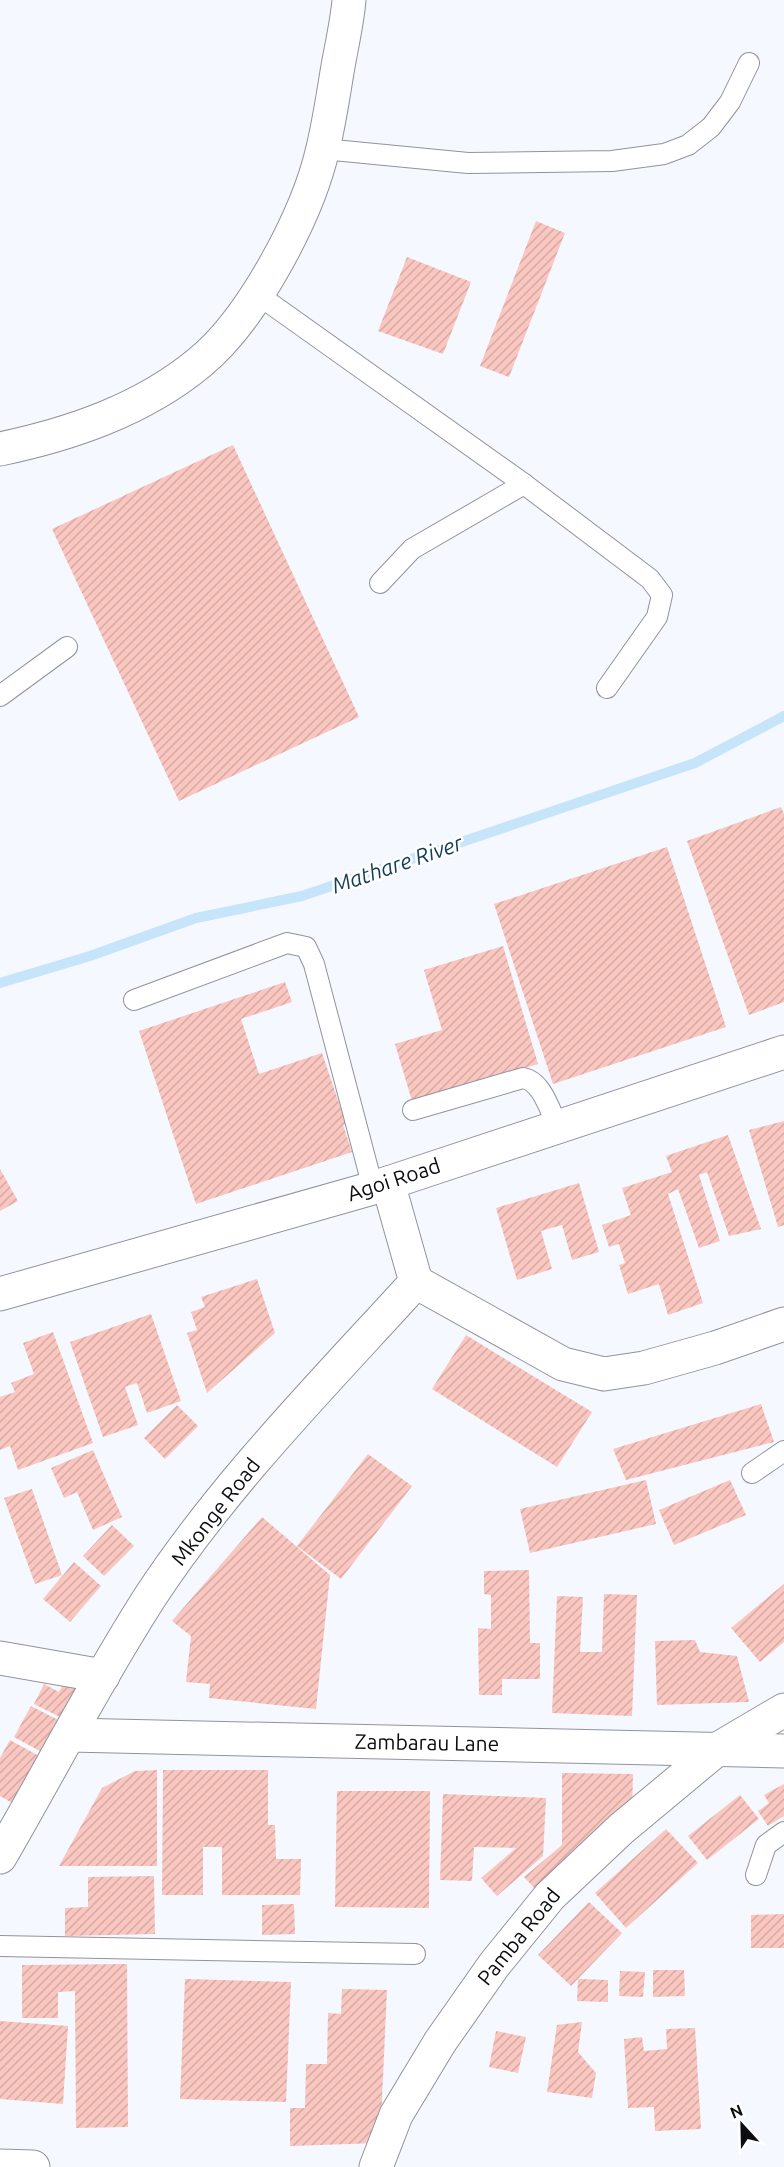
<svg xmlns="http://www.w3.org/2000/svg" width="784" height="2167" font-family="Ubuntu,sans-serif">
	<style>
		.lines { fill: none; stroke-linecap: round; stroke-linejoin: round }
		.stream { stroke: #c6e4fa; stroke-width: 10 }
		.building { fill: url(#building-hatch) }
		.service-casing { stroke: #91939c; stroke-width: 22 }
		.minor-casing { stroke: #91939c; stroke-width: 35 }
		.secondary-casing { stroke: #91939c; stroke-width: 35 }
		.service { stroke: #fff; stroke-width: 20 }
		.minor { stroke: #fff; stroke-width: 33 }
		.secondary { stroke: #fff; stroke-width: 33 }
		.labels { text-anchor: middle; stroke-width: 5; stroke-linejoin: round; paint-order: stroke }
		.street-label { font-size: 21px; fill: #0b0c0f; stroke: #fff }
		.water-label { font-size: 22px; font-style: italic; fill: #143d56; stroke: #fff }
	</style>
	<defs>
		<pattern id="building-hatch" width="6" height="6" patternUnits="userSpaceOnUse" patternTransform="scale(1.5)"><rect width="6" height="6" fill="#fac7c0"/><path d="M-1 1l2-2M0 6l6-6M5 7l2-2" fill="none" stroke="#d5aaa4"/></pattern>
	</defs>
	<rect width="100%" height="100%" fill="#f6f8ff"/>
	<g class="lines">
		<path class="stream" d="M 0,983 L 90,956 L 196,918 L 302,896 L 695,763 L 784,716"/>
	</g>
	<g class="building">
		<path d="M 536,221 L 565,233 L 509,377 L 480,366 Z"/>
		<path d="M 407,257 L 471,282 L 443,354 L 378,331 Z"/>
		<path d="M 233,445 L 359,717 L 179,801 L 52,529 Z"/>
		<path d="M 781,807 L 784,814 L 784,1002 L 749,1015 L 687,841 Z"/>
		<path d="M 667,847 L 726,1027 L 553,1084 L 494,904 Z"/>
		<path d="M 503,946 L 538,1064 L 412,1101 L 395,1044 L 442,1030 L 424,970 Z"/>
		<path d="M 285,982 L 292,1002 L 241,1019 L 259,1074 L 322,1053 L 346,1124 L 343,1125 L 352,1152 L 196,1204 L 139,1031 Z"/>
		<path d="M 784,1121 L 784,1225 L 778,1227 L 749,1130 Z"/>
		<path d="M 728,1135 L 761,1229 L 729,1236 L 707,1172 L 699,1175 L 720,1241 L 699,1248 L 678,1189 L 668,1194 L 703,1303 L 668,1315 L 659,1284 L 628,1294 L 619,1265 L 625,1263 L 619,1244 L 609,1247 L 602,1225 L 631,1215 L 622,1188 L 672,1172 L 666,1156 Z"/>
		<path d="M 0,1169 L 18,1201 L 0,1211 Z"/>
		<path d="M 579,1183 L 599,1252 L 572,1260 L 562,1225 L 541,1231 L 552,1269 L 517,1280 L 496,1208 Z"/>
		<path d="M 257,1279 L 275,1333 L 207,1393 L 187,1333 L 197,1330 L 191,1312 L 205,1307 L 201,1297 Z"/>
		<path d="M 151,1314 L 181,1401 L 147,1413 L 137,1383 L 125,1387 L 138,1425 L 103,1437 L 70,1342 Z"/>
		<path d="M 53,1332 L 93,1443 L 18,1470 L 10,1446 L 0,1450 L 0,1397 L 15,1392 L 11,1383 L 34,1374 L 23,1343 Z"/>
		<path d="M 466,1335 L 592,1412 L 557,1467 L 432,1389 Z"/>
		<path d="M 761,1404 L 774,1442 L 626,1480 L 613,1449 Z"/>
		<path d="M 177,1405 L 198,1426 L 165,1459 L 144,1438 Z"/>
		<path d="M 93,1450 L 122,1517 L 93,1530 L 77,1492 L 64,1498 L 51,1468 Z"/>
		<path d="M 368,1454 L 412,1486 L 341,1579 L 297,1546 Z"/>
		<path d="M 646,1480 L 656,1524 L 530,1553 L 520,1509 Z"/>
		<path d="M 730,1480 L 746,1515 L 674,1545 L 659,1510 Z"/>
		<path d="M 32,1489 L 62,1575 L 35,1584 L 4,1498 Z"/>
		<path d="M 262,1517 L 330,1575 L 316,1709 L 209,1698 L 210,1684 L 186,1682 L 191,1636 L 172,1621 Z"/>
		<path d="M 112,1525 L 134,1546 L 104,1576 L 83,1556 Z"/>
		<path d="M 74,1562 L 101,1586 L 70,1622 L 43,1599 Z"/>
		<path d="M 529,1570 L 530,1643 L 540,1643 L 540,1679 L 502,1679 L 502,1695 L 479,1695 L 478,1628 L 491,1629 L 491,1595 L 484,1594 L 484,1571 Z"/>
		<path d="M 784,1584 L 784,1642 L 760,1662 L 731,1628 Z"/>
		<path d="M 604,1594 L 637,1595 L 632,1716 L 552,1713 L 557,1596 L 583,1597 L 580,1652 L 602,1652 Z"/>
		<path d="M 695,1640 L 700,1652 L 737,1656 L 749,1702 L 657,1705 L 655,1641 Z"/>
		<path d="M 68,1674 L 83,1682 L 64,1719 L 34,1704 L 44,1684 L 59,1692 Z"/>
		<path d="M 31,1706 L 66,1724 L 49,1756 L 14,1737 Z"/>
		<path d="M 10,1740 L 48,1761 L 21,1808 L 0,1796 L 0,1758 Z"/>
		<path d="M 157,1770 L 157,1866 L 59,1866 L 102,1788 L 135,1771 Z"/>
		<path d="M 163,1770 L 268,1770 L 268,1825 L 275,1825 L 276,1859 L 301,1859 L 300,1895 L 222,1895 L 222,1847 L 203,1847 L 203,1895 L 162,1895 Z"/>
		<path d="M 562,1773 L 633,1774 L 632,1810 L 538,1892 L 524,1877 L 562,1845 Z"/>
		<path d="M 784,1784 L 784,1816 L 768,1826 L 758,1811 L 769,1803 L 764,1795 Z"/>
		<path d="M 337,1791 L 430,1791 L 429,1908 L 335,1907 Z"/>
		<path d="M 443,1794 L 546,1798 L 543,1856 L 497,1896 L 481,1878 L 516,1848 L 474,1847 L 472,1881 L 440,1880 Z"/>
		<path d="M 740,1795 L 759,1819 L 707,1860 L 688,1836 Z"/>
		<path d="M 666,1829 L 698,1863 L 626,1928 L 595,1893 Z"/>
		<path d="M 154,1876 L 155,1934 L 65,1936 L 65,1908 L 88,1907 L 88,1877 Z"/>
		<path d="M 589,1902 L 622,1933 L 571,1986 L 538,1955 Z"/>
		<path d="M 294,1904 L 295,1934 L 262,1935 L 262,1905 Z"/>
		<path d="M 784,1914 L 784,1948 L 751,1948 L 751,1915 Z"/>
		<path d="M 127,1964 L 128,2127 L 76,2128 L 75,1991 L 58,1992 L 58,2018 L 22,2018 L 22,1965 Z"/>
		<path d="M 653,1970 L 684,1970 L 685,1996 L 653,1997 Z"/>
		<path d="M 620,1971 L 645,1972 L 643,1997 L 619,1996 Z"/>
		<path d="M 185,1979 L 291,1982 L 286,2102 L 180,2099 Z"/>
		<path d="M 578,1979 L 608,1980 L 608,2002 L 577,2001 Z"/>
		<path d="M 342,1989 L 387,1990 L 380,2143 L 290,2146 L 290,2108 L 305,2108 L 306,2064 L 327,2064 L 328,2013 L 341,2014 Z"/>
		<path d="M 0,2021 L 68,2026 L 63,2104 L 0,2099 Z"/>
		<path d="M 582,2022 L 578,2052 L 596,2073 L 592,2098 L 547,2092 L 557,2025 Z"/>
		<path d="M 695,2028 L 701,2129 L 655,2131 L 654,2107 L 628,2108 L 624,2039 L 642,2037 L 644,2051 L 667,2049 L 666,2029 Z"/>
		<path d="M 496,2031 L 526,2037 L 518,2073 L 489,2067 Z"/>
	</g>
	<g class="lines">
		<defs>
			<g id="service">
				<path d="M 323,149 L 468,163 L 612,161 L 664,154 L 688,145 L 711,127 L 730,102 L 749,63"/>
				<path d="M 257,294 L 524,484 L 650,579 L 662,595 L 657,617 L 607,688"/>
				<path d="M 380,583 L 412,549 L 524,484"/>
				<path d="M 0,696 L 67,647"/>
				<path d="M 134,1000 L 287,943 L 306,947 L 314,964 L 373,1188"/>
				<path d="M 413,1110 L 523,1078 C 542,1081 550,1111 558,1127"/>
				<path d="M 752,1473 L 784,1451"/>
				<path d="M 756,1875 L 766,1845 L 784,1832"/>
				<path d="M 0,1946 L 415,1954"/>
			</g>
			<g id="minor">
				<path d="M 0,449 C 71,434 142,410 199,363 C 252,320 308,215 323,148 C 329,123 333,97 337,72 C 341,48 347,24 349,0"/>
				<path d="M 416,1282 L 563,1364 L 604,1374 L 644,1368 L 715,1348 L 784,1324"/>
				<path d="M 0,1294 L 373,1188 L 784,1052"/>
				<path d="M 0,1658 L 103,1676"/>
				<path d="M 70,1735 L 784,1751"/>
				<path d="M 0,1857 C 50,1771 96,1681 150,1597 C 224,1484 325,1382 416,1282 L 388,1183"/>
				<path d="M 376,2167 L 396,2115 L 440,2042 L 494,1965 L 550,1896 L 621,1829 L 716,1750 L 784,1710"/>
			</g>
			<path id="secondary" d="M 0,2166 L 33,2167"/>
		</defs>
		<use href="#service" class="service-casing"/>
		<use href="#minor" class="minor-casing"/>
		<use href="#secondary" class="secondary-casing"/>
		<use href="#service" class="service"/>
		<use href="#minor" class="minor"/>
		<use href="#secondary" class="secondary"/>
	</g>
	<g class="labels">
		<g class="street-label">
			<text transform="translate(394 1180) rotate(-18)" y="7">Agoi Road</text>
			<text transform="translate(216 1512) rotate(-52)" y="7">Mkonge Road</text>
			<text transform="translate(427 1743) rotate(1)" y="7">Zambarau Lane</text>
			<text transform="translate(519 1937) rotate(-51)" y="7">Pamba Road</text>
		</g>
		<g class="water-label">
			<text transform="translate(397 864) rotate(-19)" y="8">Mathare River</text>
		</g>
	</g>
	<g transform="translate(742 2125) rotate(338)" stroke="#ffffff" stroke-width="4.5" paint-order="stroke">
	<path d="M0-4.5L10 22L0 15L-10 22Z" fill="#0b0c0f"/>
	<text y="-9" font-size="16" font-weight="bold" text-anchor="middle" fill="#0b0c0f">N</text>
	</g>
</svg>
